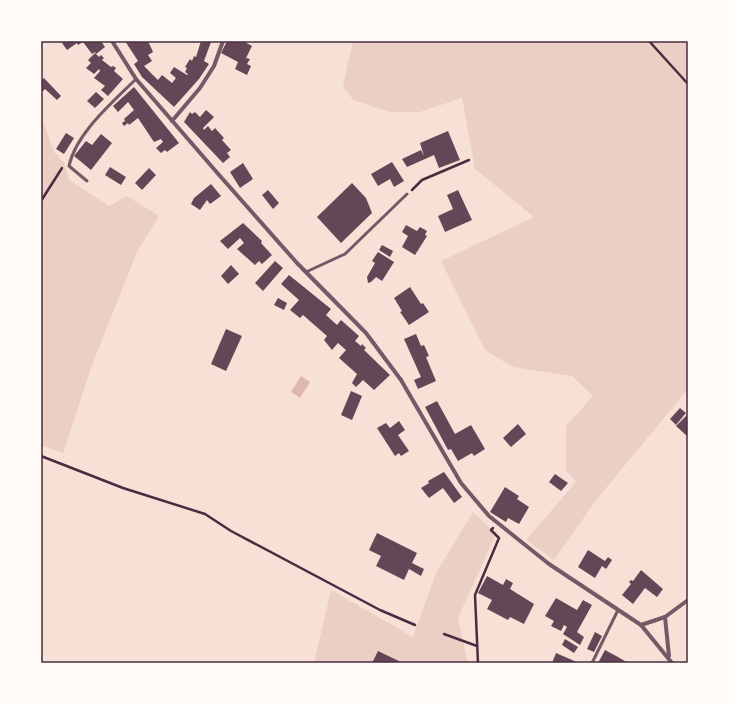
<svg xmlns="http://www.w3.org/2000/svg" width="729" height="704" font-family="'DM Sans',sans-serif">
	<style>
		.green { fill: #ebcfc5 }
		.water { fill: #dcb8b0 }
		.building { fill: #644757 }
		.lines { fill: none; stroke-linecap: round; stroke-linejoin: round }
		.path { stroke: #4a2c40; stroke-width: 2.5 }
		.service { stroke: #755966; stroke-width: 3 }
		.minor { stroke: #755966; stroke-width: 4 }
		.neatline { fill: none; stroke: #4a2c40; stroke-width: 1.5 }
	</style>
	<rect width="100%" height="100%" fill="#f7e1d7"/>
	<g class="green">
		<path d="M 353,41 L 688,41 L 688,389 L 597,499 L 554,560 L 526,540 L 576,482 L 566,471 L 566,426 L 593,396 L 572,376 L 513,367 L 485,350 L 441,261 L 534,217 L 475,169 L 462,98 L 420,112 L 390,112 L 353,100 L 343,86 Z"/>
		<path d="M 41,116 L 54,152 L 64,163 L 69,180 L 109,206 L 127,196 L 159,216 L 137,252 L 92,365 L 63,453 L 41,445 Z"/>
		<path d="M 473,512 L 496,534 L 458,618 L 468,663 L 314,663 L 331,590 L 413,637 L 436,573 Z"/>
	</g>
	<path class="water" d="M 301,376 L 310,382 L 300,398 L 291,392 Z"/>
	<g class="building">
		<path d="M 65,41 L 101,41 L 105,47 L 96,54 L 95,52 L 92,54 L 83,42 L 78,45 L 77,43 L 67,50 L 62,43 Z"/>
		<path d="M 125,41 L 148,41 L 153,52 L 148,55 L 152,61 L 144,66 L 158,80 L 162,75 L 172,83 L 176,78 L 170,73 L 174,67 L 187,75 L 188,74 L 185,72 L 187,68 L 185,67 L 190,59 L 192,61 L 194,56 L 196,57 L 201,41 L 211,42 L 204,61 L 209,64 L 199,79 L 174,107 L 142,77 L 134,64 L 138,61 Z"/>
		<path d="M 227,41 L 243,41 L 252,46 L 246,58 L 250,59 L 247,64 L 251,66 L 247,75 L 235,69 L 238,62 L 221,53 Z"/>
		<path d="M 95,53 L 99,57 L 101,55 L 104,58 L 102,60 L 111,67 L 113,66 L 116,68 L 114,71 L 123,79 L 108,96 L 101,90 L 105,86 L 94,78 L 100,71 L 99,69 L 94,74 L 86,68 L 91,63 L 88,60 Z"/>
		<path d="M 44,78 L 61,96 L 57,100 L 45,89 L 41,93 L 41,81 Z"/>
		<path d="M 134,87 L 179,143 L 167,152 L 165,150 L 161,153 L 156,148 L 163,142 L 161,139 L 154,142 L 138,118 L 129,125 L 128,123 L 124,126 L 122,123 L 125,121 L 124,119 L 134,110 L 128,102 L 118,112 L 113,106 Z"/>
		<path d="M 96,92 L 104,99 L 95,108 L 87,101 Z"/>
		<path d="M 206,110 L 214,117 L 203,128 L 204,130 L 208,126 L 212,131 L 215,128 L 224,138 L 222,140 L 231,150 L 227,153 L 230,157 L 223,163 L 184,122 L 190,112 L 192,114 L 195,112 L 200,117 Z"/>
		<path d="M 448,131 L 460,160 L 439,168 L 434,155 L 407,167 L 402,159 L 421,150 L 424,156 L 420,143 Z"/>
		<path d="M 66,133 L 74,138 L 64,154 L 56,149 Z"/>
		<path d="M 101,134 L 112,143 L 91,170 L 74,156 L 86,141 L 92,145 Z"/>
		<path d="M 392,162 L 404,181 L 394,187 L 390,179 L 378,186 L 371,174 Z"/>
		<path d="M 243,163 L 253,179 L 240,188 L 230,172 Z"/>
		<path d="M 110,167 L 126,177 L 121,185 L 105,175 Z"/>
		<path d="M 149,168 L 156,175 L 142,190 L 135,183 Z"/>
		<path d="M 352,183 L 366,198 L 372,213 L 341,243 L 317,217 Z"/>
		<path d="M 211,184 L 221,196 L 210,204 L 207,200 L 200,210 L 191,204 L 194,198 Z"/>
		<path d="M 268,190 L 279,203 L 273,209 L 262,195 Z"/>
		<path d="M 458,190 L 472,220 L 445,232 L 438,216 L 453,209 L 447,195 Z"/>
		<path d="M 243,223 L 262,241 L 261,243 L 272,255 L 262,264 L 259,261 L 255,265 L 237,249 L 244,243 L 240,238 L 228,249 L 220,241 Z"/>
		<path d="M 406,225 L 417,231 L 420,227 L 427,231 L 425,235 L 427,236 L 415,255 L 402,247 L 408,236 L 402,232 Z"/>
		<path d="M 382,245 L 393,251 L 390,257 L 379,250 Z"/>
		<path d="M 378,252 L 394,262 L 382,281 L 376,277 L 371,282 L 368,283 L 367,277 L 375,263 L 372,261 Z"/>
		<path d="M 275,261 L 283,268 L 263,291 L 255,283 Z"/>
		<path d="M 231,265 L 239,274 L 228,284 L 221,276 Z"/>
		<path d="M 289,275 L 331,309 L 326,315 L 337,325 L 341,320 L 359,336 L 355,341 L 361,346 L 362,344 L 366,348 L 364,350 L 390,375 L 374,390 L 363,380 L 356,387 L 352,383 L 357,374 L 339,358 L 346,350 L 338,343 L 332,350 L 324,340 L 327,336 L 303,315 L 300,318 L 290,310 L 299,300 L 281,284 Z"/>
		<path d="M 410,287 L 421,304 L 423,303 L 429,312 L 409,325 L 400,312 L 402,311 L 394,298 Z"/>
		<path d="M 278,298 L 287,303 L 284,310 L 274,305 Z"/>
		<path d="M 226,329 L 242,336 L 226,371 L 211,364 Z"/>
		<path d="M 416,334 L 421,346 L 424,345 L 429,356 L 426,357 L 436,381 L 418,389 L 414,380 L 421,377 L 404,339 Z"/>
		<path d="M 351,391 L 362,396 L 352,420 L 341,415 Z"/>
		<path d="M 437,401 L 455,434 L 471,425 L 485,449 L 474,456 L 472,453 L 458,461 L 451,449 L 448,450 L 425,407 Z"/>
		<path d="M 680,408 L 686,413 L 676,425 L 670,419 Z"/>
		<path d="M 688,414 L 688,437 L 676,426 Z"/>
		<path d="M 399,421 L 405,430 L 398,435 L 409,451 L 401,456 L 399,453 L 395,456 L 377,428 L 386,423 L 390,428 Z"/>
		<path d="M 518,424 L 526,434 L 511,447 L 503,438 Z"/>
		<path d="M 444,472 L 462,497 L 454,503 L 443,488 L 429,498 L 421,488 L 429,483 L 428,481 Z"/>
		<path d="M 555,474 L 568,483 L 561,491 L 549,482 Z"/>
		<path d="M 505,487 L 519,496 L 517,499 L 529,507 L 519,524 L 508,518 L 506,522 L 490,512 Z"/>
		<path d="M 377,533 L 417,553 L 412,563 L 424,569 L 421,576 L 409,569 L 404,580 L 376,566 L 381,556 L 369,550 Z"/>
		<path d="M 588,550 L 605,561 L 608,557 L 612,560 L 606,569 L 602,566 L 595,578 L 578,567 Z"/>
		<path d="M 641,570 L 663,589 L 657,597 L 645,588 L 633,604 L 622,595 L 631,584 L 629,582 L 631,580 L 633,581 Z"/>
		<path d="M 487,576 L 503,585 L 506,579 L 513,583 L 510,589 L 534,604 L 524,624 L 510,617 L 508,620 L 487,609 L 492,600 L 478,593 Z"/>
		<path d="M 556,598 L 577,610 L 583,600 L 592,605 L 577,632 L 584,637 L 580,645 L 563,634 L 567,627 L 564,625 L 561,631 L 551,626 L 554,621 L 545,616 Z"/>
		<path d="M 595,632 L 602,636 L 594,652 L 587,649 Z"/>
		<path d="M 565,639 L 578,647 L 574,653 L 562,645 Z"/>
		<path d="M 605,650 L 618,657 L 628,663 L 598,663 Z"/>
		<path d="M 378,651 L 403,663 L 372,663 Z"/>
		<path d="M 556,653 L 579,663 L 552,663 Z"/>
	</g>
	<g class="lines">
		<g class="path">
			<path d="M 649,41 L 688,84"/>
			<path d="M 412,190 L 422,180 L 469,160"/>
			<path d="M 41,201 L 62,168"/>
			<path d="M 41,456 L 123,488 L 205,514 L 231,531 L 380,610 L 415,625"/>
			<path d="M 444,634 L 477,646"/>
			<path d="M 478,663 L 475,595 L 499,538 L 491,530 L 493,528"/>
		</g>
		<g class="service">
			<path d="M 87,181 L 69,166 C 76,133 113,102 136,79"/>
			<path d="M 306,272 L 345,254 L 407,194"/>
			<path d="M 592,663 L 618,610"/>
		</g>
		<g class="minor">
			<path d="M 112,41 L 136,79 L 220,176 L 297,263 L 366,333 L 401,380 L 461,483 L 489,516 L 549,564 L 641,625 L 672,663"/>
			<path d="M 172,121 L 200,88 L 214,66 L 223,41"/>
			<path d="M 665,617 L 669,656"/>
			<path d="M 641,625 L 665,617 L 688,600"/>
		</g>
	</g>
	<rect width="729" height="704" fill="none" stroke="#fffaf5" stroke-width="84"/>
	<rect x="42" y="42" width="645" height="620" class="neatline"/>
</svg>
